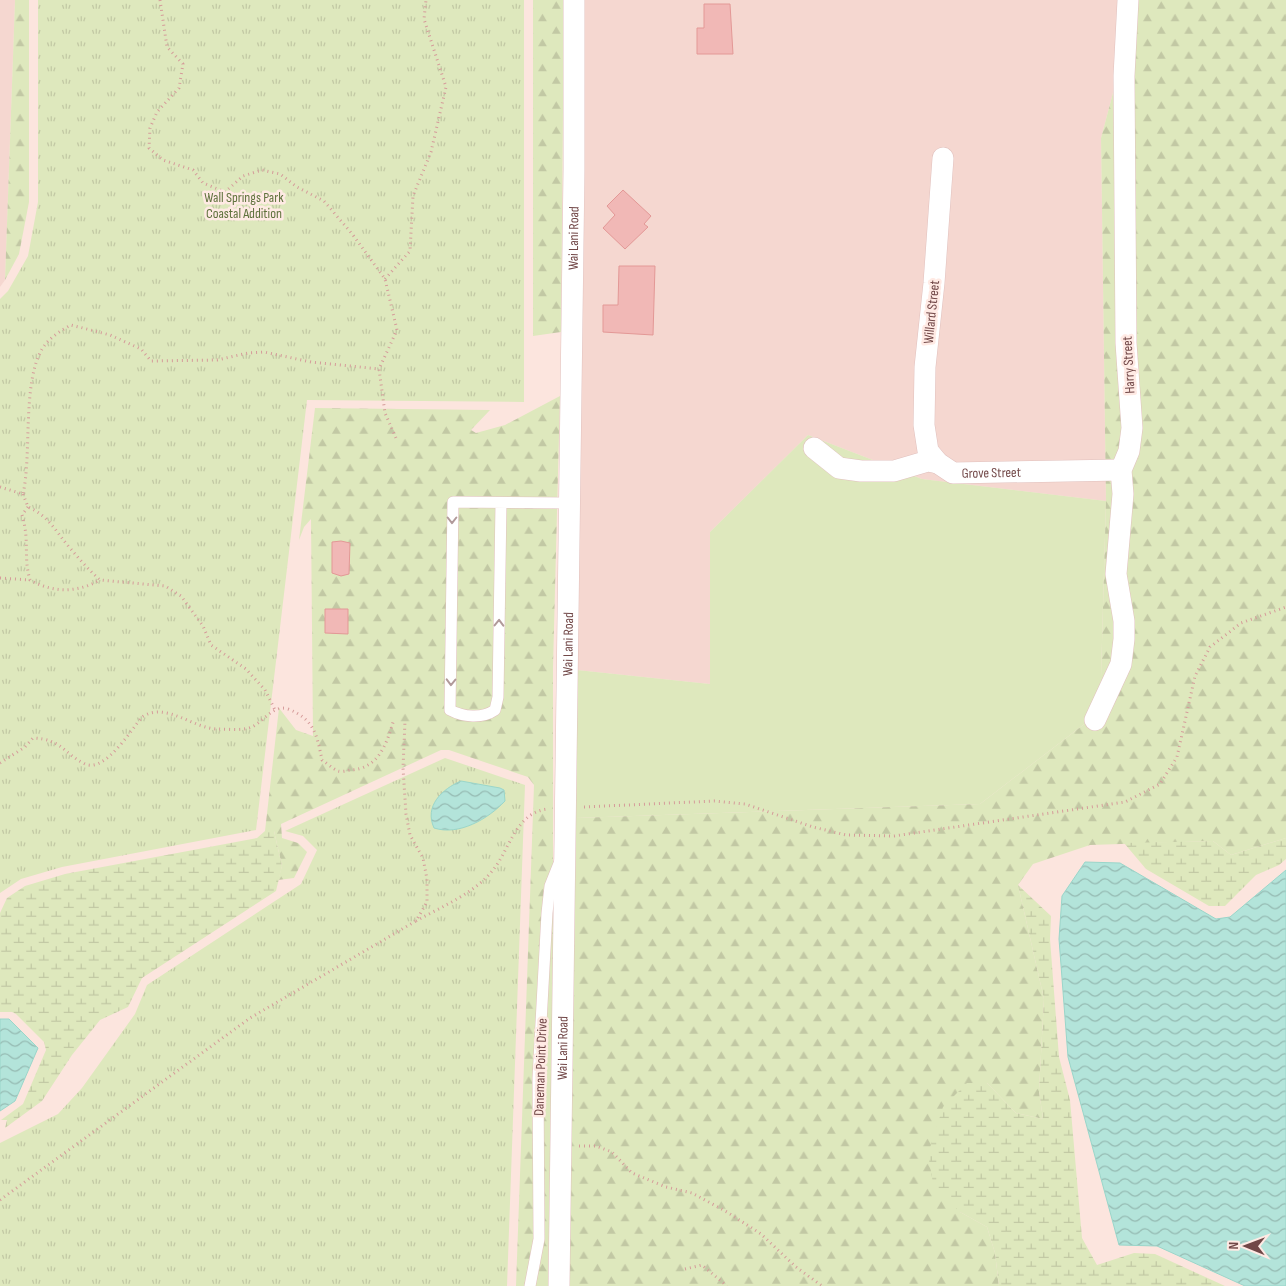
<svg xmlns="http://www.w3.org/2000/svg" width="1286" height="1286" font-family="'Sofia Sans Condensed',sans-serif">
	<style>
		.residential { fill: #f5d7d0 }
		.grass { fill: #dee8bd }
		.forest { fill: url(#forest-firs) }
		.wetland { fill: url(#wetland-marsh) }
		.park { fill: url(#park-tufts) }
		.water { fill: url(#water-waves); stroke: #9ad6ca }
		.building { fill: #f1b8b6; stroke: #e39896 }
		.lines { fill: none; stroke-linecap: round; stroke-linejoin: round }
		.lane-casing { stroke: #e1c1be; stroke-width: 12 }
		.street-casing { stroke: #e1c1be; stroke-width: 22 }
		.path { stroke: #d59b9a; stroke-width: 3; stroke-dasharray: 1 4; stroke-linecap: butt }
		.lane { stroke: #fff; stroke-width: 11 }
		.street { stroke: #fff; stroke-width: 21 }
		.oneway { stroke: #b19a9a }
		.labels { text-anchor: middle; stroke-width: 5; stroke-linejoin: round; paint-order: stroke }
		.park-label { font-size: 14px; fill: #5f723c; stroke: #ffeae4 }
		.street-label { font-size: 14px; fill: #714747; stroke: #ffeae4 }
	</style>
	<defs>
		<pattern id="forest-firs" width="22" height="20" patternUnits="userSpaceOnUse" patternTransform="scale(1.25)"><rect width="22" height="20" fill="#dee8bd"/><path d="M5 1l3.5 6h-7zM16 11l3.5 6h-7z" fill="#c2c8a4"/></pattern>
		<pattern id="wetland-marsh" width="20" height="14" patternUnits="userSpaceOnUse" patternTransform="scale(1.25)"><rect width="20" height="14" fill="#dee8bd"/><path d="M1 5h8M5 5V1M11 12h8M15 12V8" fill="none" stroke="#c2c8a4"/></pattern>
		<pattern id="park-tufts" width="24" height="20" patternUnits="userSpaceOnUse" patternTransform="scale(1.25)"><rect width="24" height="20" fill="#dee8bd"/><path d="M3 7l-1-3M5 7V3M7 7l1-3M15 17l-1-3M17 17v-4M19 17l1-3" fill="none" stroke="#c2c8a4"/></pattern>
		<pattern id="water-waves" width="16" height="10" patternUnits="userSpaceOnUse" patternTransform="scale(1.25)"><rect width="16" height="10" fill="#b3e4da"/><path d="M0 5q4-4 8 0t8 0" fill="none" stroke="#96bbb3"/></pattern>
	</defs>
	<rect width="100%" height="100%" fill="#fce5de"/>
	<g class="residential">
		<path d="M 0,0 L 15,0 L 5,280 L 0,287 Z"/>
		<path d="M 584,0 L 1124,0 L 1118,74 L 1101,138 L 1106,501 L 922,479 L 808,435 L 710,532 L 710,684 L 577,670 L 585,169 Z"/>
	</g>
	<path class="grass" d="M 808,435 L 922,479 L 1106,501 L 1100,712 L 980,804 L 576,818 L 577,670 L 710,684 L 710,532 Z"/>
	<g class="forest">
		<path d="M 15,0 L 29,0 L 29,202 L 19,254 L 5,280 Z"/>
		<path d="M 533,0 L 564,0 L 561,332 L 533,336 Z"/>
		<path d="M 1124,0 L 1286,0 L 1286,838 L 1231,855 L 1213,841 L 1090,845 L 1033,864 L 1018,885 L 1044,999 L 1039,1091 L 1043,1119 L 1016,1113 L 987,1083 L 960,1212 L 987,1227 L 995,1253 L 999,1286 L 569,1286 L 576,818 L 980,804 L 1100,712 L 1106,501 L 1101,138 L 1118,74 Z"/>
		<path d="M 560,396 L 553,667 L 553,863 L 555,863 L 548,1286 L 516,1286 L 534,785 L 528,777 L 449,750 L 441,750 L 281,824 L 282,838 L 298,843 L 307,852 L 294,878 L 278,880 L 282,866 L 274,831 L 265,831 L 279,708 L 296,730 L 313,736 L 311,519 L 304,527 L 299,540 L 315,408 L 490,410 L 471,430 L 476,433 L 505,425 Z"/>
	</g>
	<g class="wetland">
		<path d="M 265,831 L 274,831 L 282,866 L 276,891 L 142,978 L 128,1007 L 100,1020 L 72,1055 L 42,1101 L 5,1128 L 7,1120 L 1,1120 L 23,1104 L 46,1050 L 44,1042 L 16,1014 L 12,1012 L 0,1012 L 0,913 L 7,898 L 25,886 L 65,874 L 257,838 Z"/>
		<path d="M 1286,838 L 1286,859 L 1279,865 L 1256,875 L 1225,906 L 1209,906 L 1146,869 L 1124,843 L 1213,841 L 1231,855 Z"/>
		<path d="M 1018,885 L 1051,916 L 1050,939 L 1059,1057 L 1070,1100 L 1082,1238 L 1097,1265 L 1134,1253 L 1155,1254 L 1225,1286 L 999,1286 L 995,1253 L 987,1227 L 960,1212 L 934,1189 L 928,1154 L 943,1107 L 967,1083 L 987,1083 L 1016,1113 L 1043,1119 L 1039,1091 L 1044,999 Z"/>
	</g>
	<g class="park">
		<path d="M 38,0 L 524,0 L 524,402 L 307,400 L 256,830 L 62,867 L 21,879 L 0,893 L 0,299 L 8,291 L 28,256 L 38,202 Z"/>
		<path d="M 445,758 L 525,785 L 507,1286 L 0,1286 L 0,1143 L 58,1114 L 82,1088 L 135,1014 L 147,985 L 301,884 L 317,850 L 303,836 L 285,831 Z"/>
	</g>
	<g class="water">
		<path d="M 461,781 L 500,788 L 504,790 L 505,801 C 488,819 459,836 434,828 C 424,806 442,789 461,781 Z"/>
		<path d="M 1085,862 L 1120,863 L 1216,919 L 1230,917 L 1286,870 L 1286,1286 L 1245,1286 L 1157,1246 L 1119,1245 L 1068,1057 L 1059,939 L 1062,896 Z"/>
		<path d="M 0,1019 L 9,1019 L 38,1048 L 15,1101 L 0,1111 Z"/>
	</g>
	<g class="building">
		<path d="M 704,4 L 730,4 L 733,54 L 697,54 L 697,28 L 704,28 Z"/>
		<path d="M 623,190 L 651,216 L 644,224 L 648,227 L 625,249 L 603,228 L 615,215 L 607,206 Z"/>
		<path d="M 619,266 L 655,266 L 653,335 L 603,332 L 603,305 L 618,305 Z"/>
		<path d="M 341,541 L 350,543 L 349,574 L 341,576 L 332,573 L 332,542 Z"/>
		<path d="M 325,609 L 348,609 L 348,634 L 325,633 Z"/>
	</g>
	<g class="lines">
		<defs>
			<g id="lane">
				<path d="M 501,503 L 498,697 L 495,710 C 482,719 463,717 450,710 L 453,502 L 568,503"/>
				<path d="M 530,1286 L 539,1239 L 538,1078 L 547,913 L 550,886 L 560,861"/>
			</g>
			<g id="street">
				<path id="s1" d="M 943,158 L 934,283 L 925,367 L 924,425 L 928,451 L 938,463 L 953,473 L 1121,470"/>
				<path d="M 814,448 L 839,468 L 861,471 L 894,471 L 928,461 L 938,463"/>
				<path d="M 1095,720 L 1121,664 L 1124,639 L 1124,621 L 1116,574 L 1123,494 L 1121,470 L 1129,451 L 1132,428 L 1126,343 L 1124,76 L 1128,0"/>
				<path id="s2" d="M 559,1286 L 574,169 L 574,0"/>
			</g>
		</defs>
		<use href="#lane" class="lane-casing"/>
		<use href="#street" class="street-casing"/>
		<g class="path">
			<path d="M 160,0 L 167,47 L 183,64 L 179,88 L 157,112 L 150,128 L 149,148 L 163,160 L 193,170 L 203,183 L 225,192 L 243,176 L 262,170 L 280,174 L 297,187 L 324,201 L 353,235 L 385,279 L 397,330 L 379,369"/>
			<path d="M 385,279 L 410,251 L 413,196 L 431,152 L 446,87 L 424,19 L 426,0"/>
			<path d="M 0,487 L 23,494 C 32,454 22,384 42,349 C 49,338 60,331 71,325 L 110,335 L 141,349 L 151,361 L 217,360 L 248,353 L 264,352 L 311,362 L 379,369 L 385,413 L 396,438"/>
			<path d="M 23,494 L 28,507 C 49,516 56,532 70,548 C 79,559 89,570 100,580 L 165,586 L 181,596 L 203,626 L 211,645 L 246,669 L 265,690 L 275,710"/>
			<path d="M 28,507 L 22,515 C 30,541 23,556 30,580 C 53,593 77,593 100,580"/>
			<path d="M 0,578 L 30,580"/>
			<path d="M 0,763 L 25,747 L 33,738 C 62,739 64,754 85,764 C 105,773 131,730 142,717 C 166,701 193,729 218,729 C 229,729 242,731 252,727 C 264,721 274,704 288,709 C 314,719 317,735 322,760 C 327,763 333,769 338,771 C 341,772 346,771 350,770 C 379,769 387,743 394,719"/>
			<path d="M 584,807 L 714,801 L 745,804 L 813,827 L 846,835 L 894,836 L 1125,802 L 1160,784 L 1177,757 L 1195,676 L 1210,647 L 1241,623 L 1286,607"/>
			<path d="M 416,921 C 441,907 475,893 493,870 C 510,849 516,812 548,809"/>
			<path d="M 579,1146 L 596,1146 L 612,1152 L 632,1173 L 666,1187 L 692,1193 L 727,1212 L 761,1234 L 796,1267 L 822,1286"/>
			<path d="M 0,1200 L 250,1018 L 416,921 L 427,902 L 427,879 L 423,858 L 410,835 L 406,814 L 403,768 L 405,721"/>
			<path d="M 685,1269 L 702,1265 L 727,1286"/>
		</g>
		<use href="#lane" class="lane"/>
		<use href="#street" class="street"/>
	</g>
	<defs><path id="oneway-chevron" d="M-2-3.5L2.5 0L-2 3.5" fill="none" stroke-width="1.6" stroke-linecap="round" stroke-linejoin="round" transform="scale(1.25)"/></defs>
	<g class="oneway">
		<use href="#oneway-chevron" transform="translate(452 520) rotate(90)"/>
		<use href="#oneway-chevron" transform="translate(499 623) rotate(-89)"/>
		<use href="#oneway-chevron" transform="translate(451 682) rotate(91)"/>
	</g>
	<g class="labels">
		<g class="park-label">
			<text x="244" y="202">Wall Springs Park<tspan x="244" dy="16">Coastal Addition</tspan></text>
		</g>
		<g class="street-label">
			<text dy="5" stroke="none"><textPath href="#s2" startOffset="1048">Wai Lani Road</textPath></text>
			<text transform="translate(931 312) rotate(-84)" y="5">Willard Street</text>
			<text transform="translate(1128 365) rotate(-93)" y="5">Harry Street</text>
			<text dy="5" stroke="none"><textPath href="#s1" startOffset="366">Grove Street</textPath></text>
			<text dy="5" stroke="none"><textPath href="#s2" startOffset="642">Wai Lani Road</textPath></text>
			<text dy="5" stroke="none"><textPath href="#s2" startOffset="238">Wai Lani Road</textPath></text>
			<text transform="translate(540 1067) rotate(-88)" y="5">Daneman Point Drive</text>
		</g>
	</g>
	<g transform="translate(1246 1246) rotate(271)" stroke="#ffeae4" stroke-width="4" paint-order="stroke">
	<path d="M0-4L9 19L0 12L-9 19Z" fill="#714747"/>
	<text y="-8" font-size="14" font-weight="bold" text-anchor="middle" fill="#714747">N</text>
	</g>
</svg>
